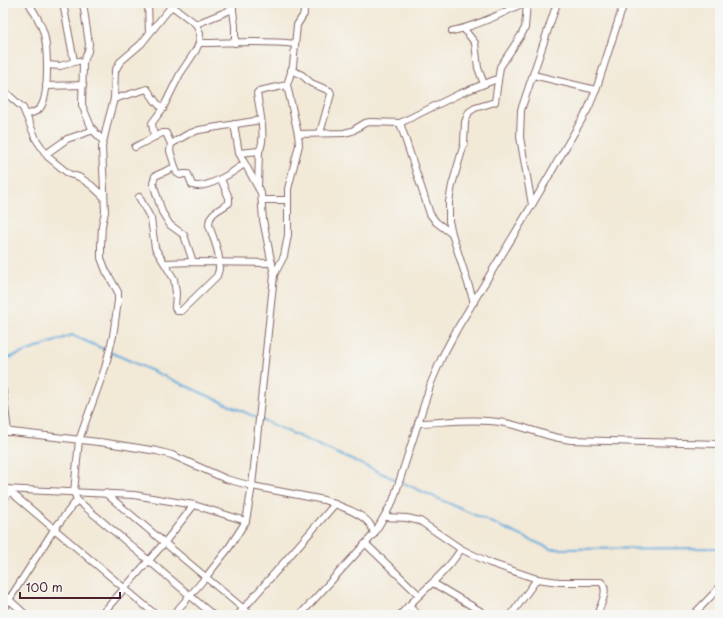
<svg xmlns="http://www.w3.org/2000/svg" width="723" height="618" font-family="'Playpen Sans',sans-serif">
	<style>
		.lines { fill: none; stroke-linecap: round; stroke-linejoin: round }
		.stream { stroke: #65acdc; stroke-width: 2 }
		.street-casing { stroke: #856667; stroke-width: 8 }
		.street { stroke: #fff; stroke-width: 6 }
	</style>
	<rect width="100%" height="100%" fill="#f6f6f2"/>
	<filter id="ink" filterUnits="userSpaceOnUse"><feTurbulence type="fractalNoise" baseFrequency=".025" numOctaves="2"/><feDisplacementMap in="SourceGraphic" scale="8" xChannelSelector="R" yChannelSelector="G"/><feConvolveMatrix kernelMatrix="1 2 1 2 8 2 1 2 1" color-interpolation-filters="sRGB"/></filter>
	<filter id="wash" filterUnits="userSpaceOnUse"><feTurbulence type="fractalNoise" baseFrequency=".012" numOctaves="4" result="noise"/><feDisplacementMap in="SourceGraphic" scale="16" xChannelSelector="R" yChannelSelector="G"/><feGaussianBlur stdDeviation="0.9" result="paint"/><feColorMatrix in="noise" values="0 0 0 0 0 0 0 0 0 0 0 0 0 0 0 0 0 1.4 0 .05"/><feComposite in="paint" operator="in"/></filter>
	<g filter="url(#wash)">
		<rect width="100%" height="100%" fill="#f2e9d7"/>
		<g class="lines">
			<path class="stream" d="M 3,360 L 72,335 L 551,549 L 720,548"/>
		</g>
	</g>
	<g filter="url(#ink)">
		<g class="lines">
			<defs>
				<g id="street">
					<path d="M 63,3 L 74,61"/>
					<path d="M 83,3 L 89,44 L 88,51 L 83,63 L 82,105 L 92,129 L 103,141"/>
					<path d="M 148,3 L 149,33"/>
					<path d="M 174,3 L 141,44 L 120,62 L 115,71 L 114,99 L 108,121 L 102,147 L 105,212 L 102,225 L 101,246 L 101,258 L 106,271 L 118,292 L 118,301 L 113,336 L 105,368 L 79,440 L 74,492 L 77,500 L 213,615"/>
					<path d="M 232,3 L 235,26 L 235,43"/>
					<path d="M 196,24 L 233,9"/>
					<path d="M 464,29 L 475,43 L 478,68 L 484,84"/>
					<path d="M 452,31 C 477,26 500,15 523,3"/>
					<path d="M 199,43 C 231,43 263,40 295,44"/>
					<path d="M 47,65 L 60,66 L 78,61"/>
					<path d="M 291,70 L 302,75 L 311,83 L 330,91 L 331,94 L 320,133"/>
					<path d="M 533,75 L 596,90"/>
					<path d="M 46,86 L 83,85"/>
					<path d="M 3,90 L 23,108 L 36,139 L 48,157 L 69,174 L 79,177 L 91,185 L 104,197"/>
					<path d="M 114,99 L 147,89 L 156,102 L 163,109"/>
					<path d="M 26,115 C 31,113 37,112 40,108 C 50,96 48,42 42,28 C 39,19 33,11 29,3"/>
					<path d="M 400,123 L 430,214 L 436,222 L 452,234"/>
					<path d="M 298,134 L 344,133 L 352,131 L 365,123 L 370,122 L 400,123 L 459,94 L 497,79"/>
					<path d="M 154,137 L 152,123 L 163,108 L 180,74 L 196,50 L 199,43 L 200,34 L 196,24 L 172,6 L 171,3"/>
					<path d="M 171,144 L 188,134 L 199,130 L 261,120"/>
					<path d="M 135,147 L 162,133 L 166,133 L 171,144 L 170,151 L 177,173 L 180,175 L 184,174 L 188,174 L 192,185 C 206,190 232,173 244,164"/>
					<path d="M 239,153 L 259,151"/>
					<path d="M 46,154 L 67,139 L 94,130"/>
					<path d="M 175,167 L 155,176 L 153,183 L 162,212 L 170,225 L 184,235 L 193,262"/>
					<path d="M 258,187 L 259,151 C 267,140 259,107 257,93 L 259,91 L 287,85"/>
					<path d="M 139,197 L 151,219 L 155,248 L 174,279 L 176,293 L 175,308 L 177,311 L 181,311 L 217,276 C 224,260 214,241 209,225 C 209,212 220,210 229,203 L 229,198 L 221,179"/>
					<path d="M 262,200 L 288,200"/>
					<path d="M 532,205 L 520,137 L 521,110 L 557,3"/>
					<path d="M 165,263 L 193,262 L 272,263"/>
					<path d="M 274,275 L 284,256 L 288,235 L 288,189 L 299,145 L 298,134 L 287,85 L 293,66 L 297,25 L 304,14 L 303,3"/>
					<path d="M 474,302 L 452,234 L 449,221 L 449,202 L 452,185 L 464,144 L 465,122 L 469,112 L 475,108 L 495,102 L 500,67 L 520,37 L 525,28 L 527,3"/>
					<path d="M 3,391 L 8,432"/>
					<path d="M 418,423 C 447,422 477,418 505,423 C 528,427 548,438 571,440 L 720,444"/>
					<path d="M 3,431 L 107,443 L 157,451 L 172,455 L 226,479 L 252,486 L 324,500 C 337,505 360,512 369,523 C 372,526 373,531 374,534"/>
					<path d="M 3,489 L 134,495 L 194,505 L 246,521"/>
					<path d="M 7,489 L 156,615"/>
					<path d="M 105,493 L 251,615"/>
					<path d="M 3,500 L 10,491"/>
					<path d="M 384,517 L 407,518 L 420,521 L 461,549 L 490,563 L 537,579 L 559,582 L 601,582 C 610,589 600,606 597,615"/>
					<path d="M 366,544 L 419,595"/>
					<path d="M 433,583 L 487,615"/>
					<path d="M 3,594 L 26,615"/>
					<path d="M 408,606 L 419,615"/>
					<path d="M 3,609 L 55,528 L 77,500"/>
					<path d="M 105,610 L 112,615"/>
					<path d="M 101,615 L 165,542 L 194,505"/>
					<path d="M 173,615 L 206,577 L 228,549 L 246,521 L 252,486 L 274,275 L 263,220 L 261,193 L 239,153 L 234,124"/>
					<path d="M 238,615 L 335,504"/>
					<path d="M 300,615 L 374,534 L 393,501 L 431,383 L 442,357 L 457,329 L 532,205 L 588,109 L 596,90 L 624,3"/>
					<path d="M 400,615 C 420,592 445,575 461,549"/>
					<path d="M 511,615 L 537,579"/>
					<path d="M 693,615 L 720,587"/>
				</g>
			</defs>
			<use href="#street" class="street-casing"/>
			<use href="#street" class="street"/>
		</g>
	</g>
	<rect width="723" height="618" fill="none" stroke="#f6f6f2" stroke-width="16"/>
	<path d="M20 592v6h100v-6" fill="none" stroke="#4a1f2b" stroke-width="2"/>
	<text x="26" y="592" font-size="12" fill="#4a1f2b" stroke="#f6f6f2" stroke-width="3" paint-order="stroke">100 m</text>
</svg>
